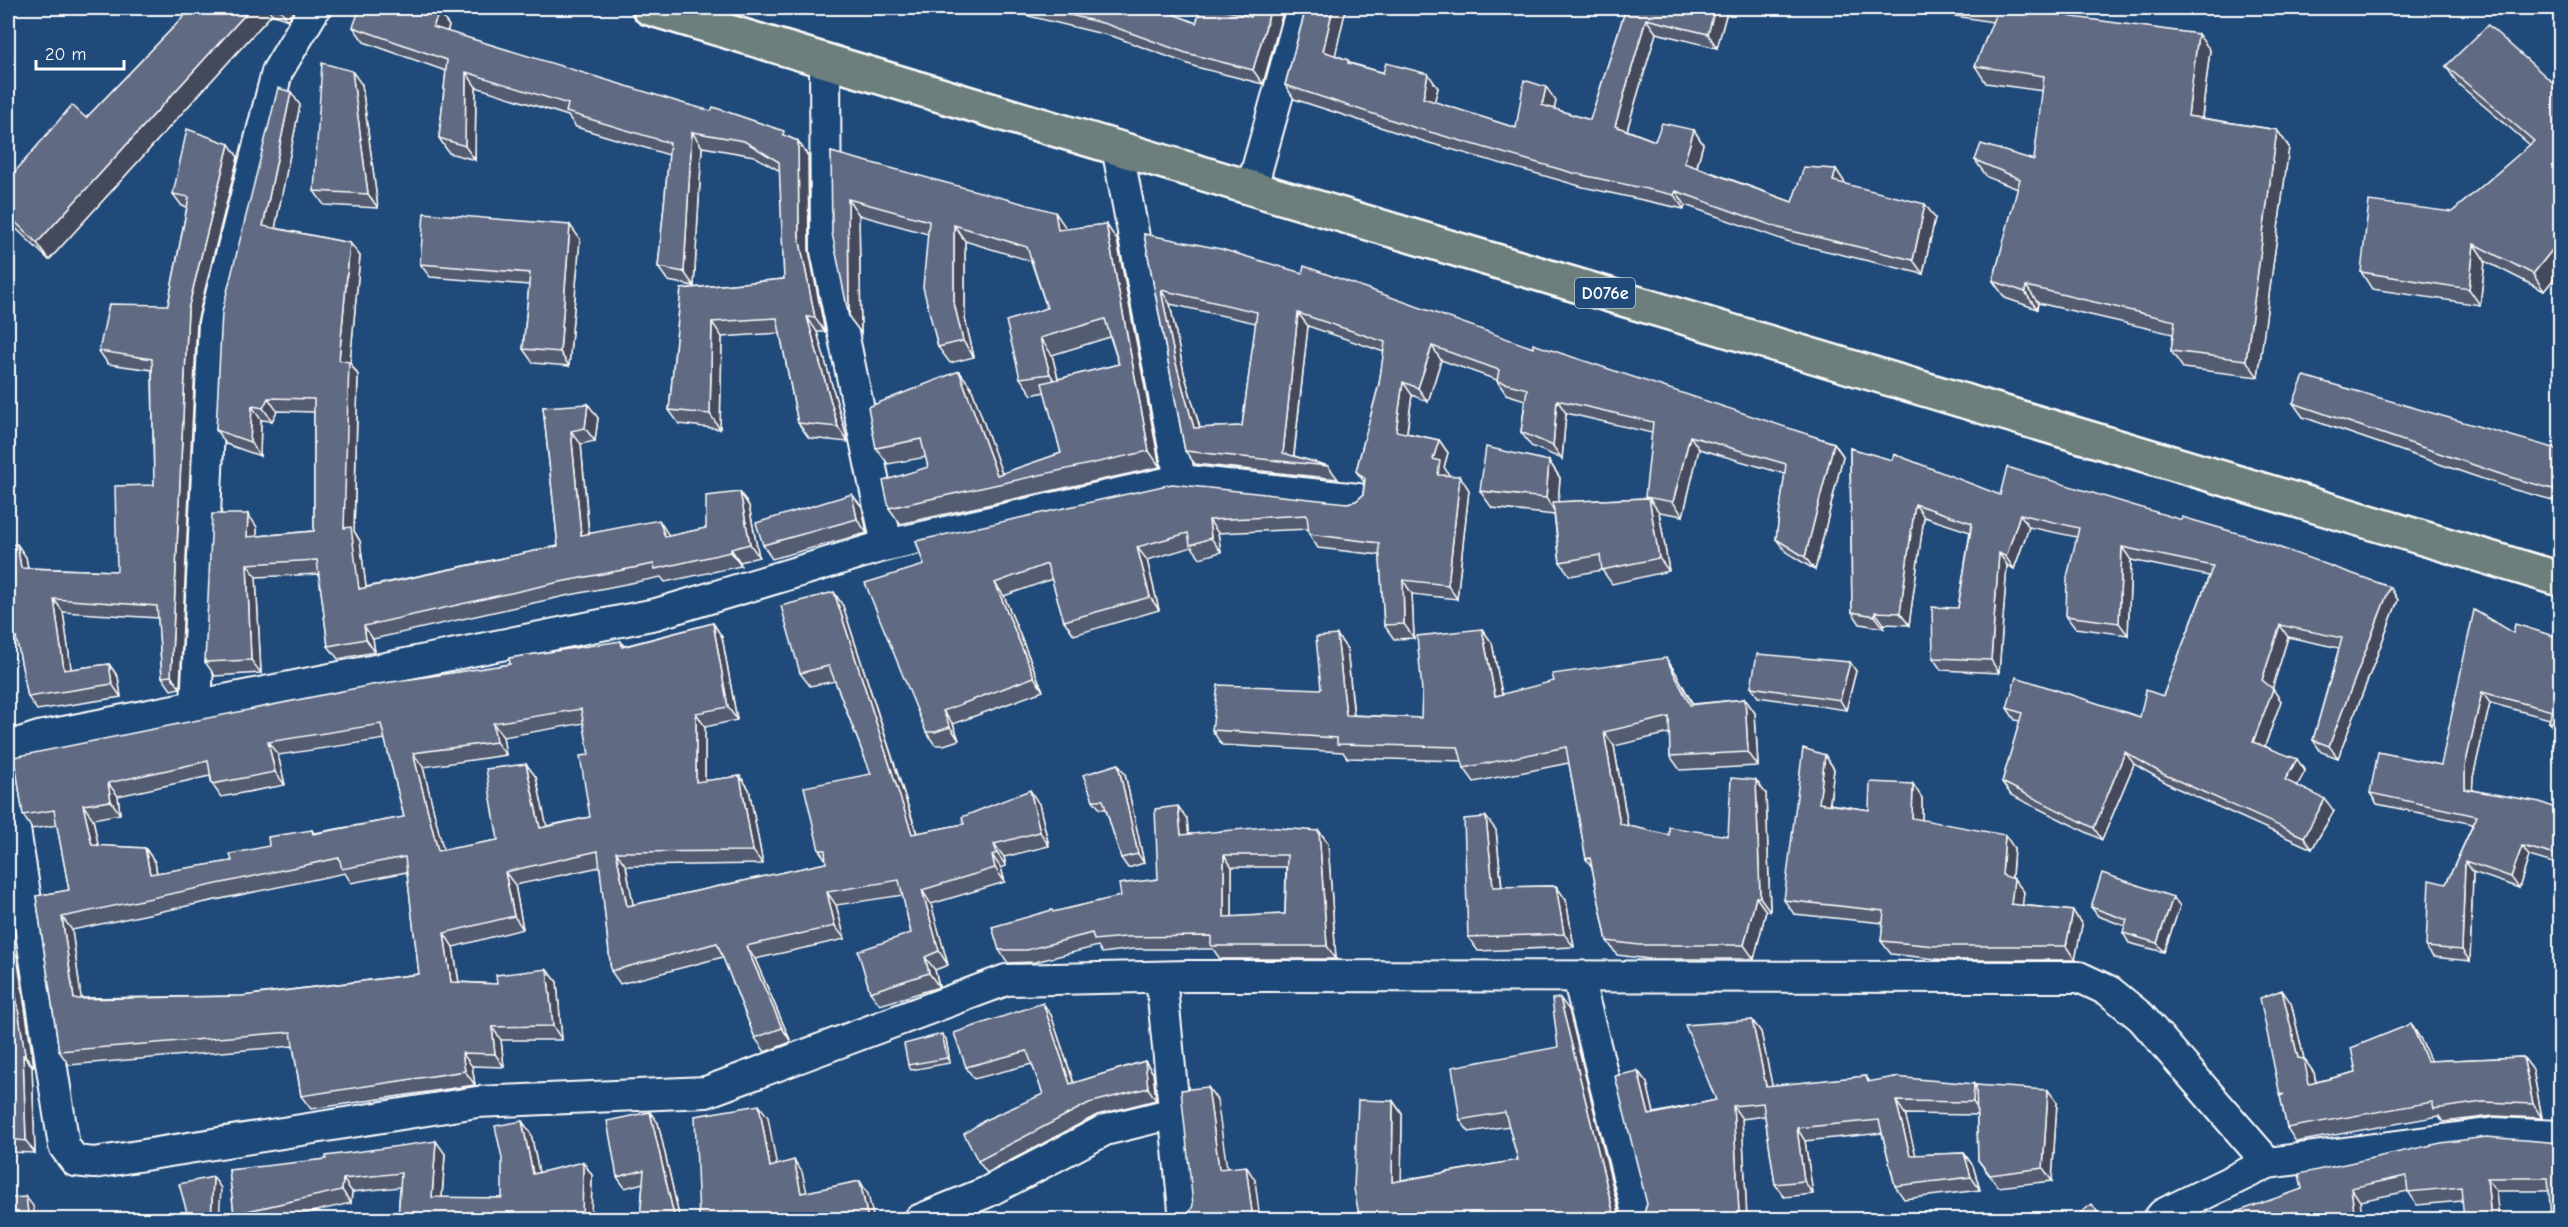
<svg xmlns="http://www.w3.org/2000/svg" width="2568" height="1227" font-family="'Comic Neue',sans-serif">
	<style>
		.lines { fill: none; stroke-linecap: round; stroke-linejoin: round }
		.minor-casing { stroke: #fff; stroke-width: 34 }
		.major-casing { stroke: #fff; stroke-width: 38 }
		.minor { stroke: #1f4a7a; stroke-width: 30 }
		.major { stroke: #6c7f7c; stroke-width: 33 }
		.wall { fill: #535b71; stroke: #fff; stroke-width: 1.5; fill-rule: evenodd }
		.shaded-wall { fill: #444a5c; stroke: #fff; stroke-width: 1.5 }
		.building { fill: #616a83; stroke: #fff; stroke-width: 1.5; fill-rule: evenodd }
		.labels { text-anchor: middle; stroke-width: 4.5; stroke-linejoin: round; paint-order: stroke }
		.shield { fill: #1f4a7a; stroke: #bcc9d7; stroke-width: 1.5 }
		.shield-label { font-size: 18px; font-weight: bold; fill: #fff }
	</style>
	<rect width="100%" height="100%" fill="#1f4a7a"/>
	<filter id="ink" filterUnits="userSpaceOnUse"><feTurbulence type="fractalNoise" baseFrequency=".0167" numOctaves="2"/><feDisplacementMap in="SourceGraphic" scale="12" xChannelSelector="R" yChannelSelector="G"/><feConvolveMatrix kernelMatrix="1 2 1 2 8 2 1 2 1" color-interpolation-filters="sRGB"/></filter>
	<g filter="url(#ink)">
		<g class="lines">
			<defs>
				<g id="minor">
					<path d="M 825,60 L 826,251 L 887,545"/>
					<path d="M 1117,147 L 1180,480"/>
					<path d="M 1252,187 L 1302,8"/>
					<path d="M 196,706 L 214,323 L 277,72 L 315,8"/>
					<path d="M 8,747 L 39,737 L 656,614 L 887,545 L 1180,480 L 1358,499"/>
					<path d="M 8,784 L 64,1146 L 75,1161 L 94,1163 L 477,1102 L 706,1092 L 1006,980 L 1189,976 L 2079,977 L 2109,991 L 2141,1017 L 2268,1163"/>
					<path d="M 1161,977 L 1185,1220"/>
					<path d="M 1578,977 L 1639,1220"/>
					<path d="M 919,1220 L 987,1192 L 1105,1130 L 1174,1113"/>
					<path d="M 2158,1220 L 2163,1214 L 2268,1163 L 2495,1133 L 2560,1136"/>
				</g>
				<path id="major" d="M 649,8 L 2560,579"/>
			</defs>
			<use href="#minor" class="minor-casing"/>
			<use href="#major" class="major-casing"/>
			<use href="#minor" class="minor"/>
			<use href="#major" class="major"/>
		</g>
		<g class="wall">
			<path d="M 192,8 L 296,8 L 288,20 L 272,14 L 49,260 L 8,221 L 8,180 L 86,118 Z"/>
			<path d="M 996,8 L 1158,8 L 1196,23 L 1251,17 L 1252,8 L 1284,8 L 1263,84 L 1196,67 L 1115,37 Z"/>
			<path d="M 1306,8 L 1346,8 L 1335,55 L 1348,60 L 1350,63 L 1438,88 L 1434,102 L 1516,128 L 1556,101 L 1554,109 L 1590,120 L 1626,8 L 1728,8 L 1717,48 L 1656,33 L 1627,130 L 1655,141 L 1694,130 L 1703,144 L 1697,167 L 1792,202 L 1836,169 L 1845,184 L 1935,218 L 1923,274 L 1789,242 L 1685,205 L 1684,209 L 1583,187 L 1426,142 L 1294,99 L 1285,85 Z"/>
			<path d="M 1906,8 L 2044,8 L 2044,10 L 2210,50 L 2202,118 L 2277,130 L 2289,147 L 2258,377 L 2183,368 L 2171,351 L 2173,334 L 2038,303 L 2037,309 L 2005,298 L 1993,281 L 2018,189 L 1987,177 L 1975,160 L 2034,160 L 2043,91 L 1986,83 L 1975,66 L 1993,22 Z"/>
			<path d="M 439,12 L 449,26 L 447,32 L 788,137 L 798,141 L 808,156 L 809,251 L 825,332 L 817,332 L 848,442 L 809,438 L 798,423 L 780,333 L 722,337 L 720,429 L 679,424 L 669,410 L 681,289 L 784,279 L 780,171 L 754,156 L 702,147 L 694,286 L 668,281 L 658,267 L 669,155 L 576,127 L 568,116 L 476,87 L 475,160 L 449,153 L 439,138 L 446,71 L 364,42 L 353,27 Z"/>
			<path d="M 2446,66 L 2560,89 L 2560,271 L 2544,291 L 2485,261 L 2480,305 L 2372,289 L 2361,272 L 2452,212 L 2530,145 L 2457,83 Z"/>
			<path d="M 362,85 L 378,208 L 324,205 L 314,191 Z"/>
			<path d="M 300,105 L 275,228 L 350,243 L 360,256 L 350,363 L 358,375 L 354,531 L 360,541 L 366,587 L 558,546 L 543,407 L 598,418 L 595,441 L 581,444 L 589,533 L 668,534 L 669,536 L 706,528 L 740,492 L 749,506 L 759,557 L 740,562 L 741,566 L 665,582 L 661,577 L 565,596 L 373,639 L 375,652 L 338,659 L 328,646 L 319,574 L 256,577 L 261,673 L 215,676 L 205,662 L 257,527 L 257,536 L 314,531 L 314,412 L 277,411 L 272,421 L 261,420 L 260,456 L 226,444 L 216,430 Z"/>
			<path d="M 831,152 L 1067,229 L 1106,224 L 1117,240 L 1160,467 L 900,524 L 889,508 L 928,467 L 926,457 L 888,464 L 876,448 L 959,371 L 971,387 L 1002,474 L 1061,453 L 1045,392 L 1032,395 L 1020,378 L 1047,308 L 1031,261 L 965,241 L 965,319 L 974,357 L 950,363 L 938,347 L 928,234 L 859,215 L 861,333 L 849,317 ZM 1110,337 L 1119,364 L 1058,379 L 1052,355 Z"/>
			<path d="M 238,157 L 197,322 L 180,688 L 171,690 L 162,677 L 158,618 L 63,612 L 71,669 L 109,664 L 118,677 L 121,697 L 37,710 L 28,697 L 12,616 L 8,616 L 8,545 L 26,557 L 28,568 L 117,571 L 154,485 L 152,370 L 108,364 L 99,351 L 168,305 L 187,207 L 182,206 L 173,194 Z"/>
			<path d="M 1144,234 L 1533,348 L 1834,443 L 1843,456 L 1815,570 L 1786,552 L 1776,539 L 1785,474 L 1699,449 L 1683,516 L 1659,512 L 1669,571 L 1612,584 L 1602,570 L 1570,576 L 1560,562 L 1554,515 L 1492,508 L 1480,491 L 1549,461 L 1560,478 L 1558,502 L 1646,498 L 1652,433 L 1566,413 L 1562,459 L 1531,446 L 1521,432 L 1525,400 L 1506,394 L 1497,381 L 1497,380 L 1441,360 L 1428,402 L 1412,395 L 1407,433 L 1439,440 L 1448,453 L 1444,467 L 1449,476 L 1469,490 L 1457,599 L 1412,594 L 1414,638 L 1394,639 L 1384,625 L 1380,555 L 1318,548 L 1309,534 L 1309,529 L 1218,533 L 1221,552 L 1200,558 L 1192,547 L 1147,560 L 1159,610 L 1074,635 L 1064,621 L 1052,579 L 1004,596 L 1043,691 L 953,724 L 959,740 L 944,745 L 935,745 L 926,732 L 924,565 L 916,541 L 1347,503 L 1356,501 L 1363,495 L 1364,482 L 1356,471 L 1379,384 L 1384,352 L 1308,326 L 1294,456 L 1328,466 L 1338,479 L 1195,464 L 1185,451 ZM 1170,304 L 1256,323 L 1242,426 L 1200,428 L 1184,373 Z"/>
			<path d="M 580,239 L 569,366 L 533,363 L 523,349 L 529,285 L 430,277 L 420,264 Z"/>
			<path d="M 2293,403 L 2560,450 L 2560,502 L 2515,490 L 2303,417 Z"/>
			<path d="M 1850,448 L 2000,495 L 2390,587 L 2398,600 L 2338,758 L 2321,752 L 2313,740 L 2339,648 L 2288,637 L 2272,689 L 2281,701 L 2265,746 L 2305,771 L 2297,785 L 2334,811 L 2312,849 L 2172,786 L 2134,764 L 2102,840 L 2011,795 L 2002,782 L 2020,721 L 2015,720 L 2007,708 L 2140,717 L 2163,696 L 2209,576 L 2131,560 L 2128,635 L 2075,628 L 2066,616 L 2077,537 L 2029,527 L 2014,569 L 2007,565 L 1999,673 L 1941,670 L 1933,658 L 1958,608 L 1970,532 L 1924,517 L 1909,625 L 1884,624 L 1884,628 L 1860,624 L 1852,612 Z"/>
			<path d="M 862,507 L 867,533 L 772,559 L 763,545 Z"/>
			<path d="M 843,606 L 917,833 L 964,824 L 1039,804 L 1049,846 L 1004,857 L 1006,866 L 1001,868 L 1005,882 L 931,904 L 948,965 L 935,970 L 939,987 L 880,1005 L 870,992 L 911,933 L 903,895 L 836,905 L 845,939 L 755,959 L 791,1042 L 765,1052 L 755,1038 L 723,957 L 620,984 L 611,971 L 600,867 L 515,885 L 523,929 L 453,947 L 459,982 L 497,984 L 547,969 L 557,982 L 562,1040 L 501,1040 L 504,1067 L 472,1066 L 475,1085 L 311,1109 L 301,1096 L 293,1046 L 69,1065 L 59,1051 L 36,896 L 69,890 L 57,825 L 32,829 L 23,815 L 16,768 L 621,641 L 624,646 L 713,623 L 722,637 L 737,720 L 705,727 L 705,781 L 740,776 L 749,789 L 763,864 L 626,866 L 633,905 L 826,863 L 826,860 L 819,850 L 871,774 L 835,681 L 810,686 L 800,673 ZM 584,723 L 589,755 L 590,817 L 546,826 L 536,777 L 526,764 L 498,840 L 443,850 L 423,767 L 506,755 L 503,737 ZM 385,739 L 404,817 L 314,833 L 312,830 L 232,861 L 157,873 L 155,862 L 145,848 L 98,846 L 93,819 L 120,814 L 118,796 L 210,776 L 212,784 L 221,797 L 285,785 L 278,755 ZM 407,872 L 419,974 L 242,996 L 81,998 L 72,930 L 345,873 L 351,883 Z"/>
			<path d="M 1482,629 L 1492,643 L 1502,694 L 1676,673 L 1693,704 L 1745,699 L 1755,713 L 1758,766 L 1680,770 L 1670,756 L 1670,733 L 1614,746 L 1628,826 L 1669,835 L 1728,836 L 1766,794 L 1770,911 L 1766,911 L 1754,959 L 1649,959 L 1617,955 L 1607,941 L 1592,867 L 1586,859 L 1569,763 L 1474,782 L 1464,768 L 1463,761 L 1347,758 L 1343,752 L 1222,745 L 1212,730 L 1321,689 L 1337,635 L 1347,649 L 1354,715 L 1421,718 Z"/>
			<path d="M 2513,633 L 2560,638 L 2560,733 L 2557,733 L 2549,722 L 2550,719 L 2490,703 L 2473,777 L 2472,790 L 2560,810 L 2560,865 L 2529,856 L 2519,888 L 2473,872 L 2470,961 L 2433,957 L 2426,947 L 2446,884 L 2473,824 L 2377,804 L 2370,793 L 2441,765 Z"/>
			<path d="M 1856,671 L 1846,710 L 1758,697 L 1751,687 Z"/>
			<path d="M 1825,755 L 1834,769 L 1830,804 L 1869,810 L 1922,798 L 1922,820 L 2014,848 L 2012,878 L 2014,879 L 2024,892 L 2022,905 L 2073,911 L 2082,925 L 2075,960 L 1945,960 L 1891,954 L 1881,941 L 1883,923 L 1794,914 L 1784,900 Z"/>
			<path d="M 1125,774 L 1144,863 L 1128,868 L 1121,858 L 1106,809 L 1100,809 L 1093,800 Z"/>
			<path d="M 1187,819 L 1188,834 L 1319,831 L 1328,843 L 1336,959 L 1220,959 L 1213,949 L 1133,949 L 1102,953 L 1098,946 L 1035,962 L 1008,963 L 999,950 L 1054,912 L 1121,896 L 1158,879 ZM 1232,867 L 1286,867 L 1285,914 L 1232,917 Z"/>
			<path d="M 1496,830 L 1502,887 L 1556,886 L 1566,900 L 1574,947 L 1478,951 L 1468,937 Z"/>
			<path d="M 2180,906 L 2164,952 L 2129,943 L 2123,933 L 2125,926 L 2098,916 L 2091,907 Z"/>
			<path d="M 8,943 L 17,956 L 34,1067 L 32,1067 L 35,1153 L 8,1152 Z"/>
			<path d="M 2291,1003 L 2304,1059 L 2314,1073 L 2316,1082 L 2356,1072 L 2411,1024 L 2420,1038 L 2430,1061 L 2523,1057 L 2533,1070 L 2542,1118 L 2493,1116 L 2443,1122 L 2439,1116 L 2296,1142 L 2287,1128 L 2280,1095 Z"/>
			<path d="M 1569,1010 L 1621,1220 L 1360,1220 L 1393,1101 L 1402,1114 L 1401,1180 L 1518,1160 L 1509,1126 L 1469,1132 L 1460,1120 L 1558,1047 Z"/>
			<path d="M 1051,1015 L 1074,1083 L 1145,1061 L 1153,1073 L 1156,1100 L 1097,1115 L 987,1173 L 978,1161 L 1043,1094 L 1032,1064 L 974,1079 L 966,1067 Z"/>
			<path d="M 1752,1020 L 1761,1032 L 1772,1086 L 1866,1076 L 1870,1082 L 1974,1084 L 1976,1087 L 2057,1102 L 2052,1181 L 1998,1187 L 1978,1160 L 1977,1115 L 1905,1114 L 1915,1155 L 1964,1153 L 1973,1166 L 1980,1190 L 1904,1199 L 1895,1186 L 1882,1133 L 1805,1141 L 1813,1194 L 1784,1197 L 1775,1184 L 1765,1116 L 1742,1119 L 1747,1220 L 1642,1220 L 1647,1204 L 1638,1071 L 1647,1083 L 1654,1113 L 1716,1100 Z"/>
			<path d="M 946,1039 L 950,1063 L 911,1070 L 908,1065 Z"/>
			<path d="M 522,1121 L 531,1134 L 539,1173 L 583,1162 L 592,1175 L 591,1220 L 398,1220 L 400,1187 L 352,1192 L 351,1203 L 276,1220 L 238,1220 L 234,1214 L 229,1170 L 445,1154 L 442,1198 L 502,1198 Z"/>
			<path d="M 658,1123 L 680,1220 L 640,1220 L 643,1183 L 625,1188 L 617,1177 Z"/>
			<path d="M 2560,1143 L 2549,1191 L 2496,1191 L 2462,1201 L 2417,1205 L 2408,1191 L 2360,1201 L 2302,1189 Z"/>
		</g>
		<g class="shaded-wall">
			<path d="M 251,8 L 267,8 L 272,14 L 49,260 L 37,243 Z"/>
			<path d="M 279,8 L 296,8 L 288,20 Z"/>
			<path d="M 1271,8 L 1284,8 L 1263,84 L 1253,70 Z"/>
			<path d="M 1333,8 L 1346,8 L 1333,65 L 1323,51 Z"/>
			<path d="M 1715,8 L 1728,8 L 1717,48 L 1708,34 Z"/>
			<path d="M 439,12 L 449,26 L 443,42 L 433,27 Z"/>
			<path d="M 1646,19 L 1656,33 L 1624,140 L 1615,126 Z"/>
			<path d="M 2198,34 L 2210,50 L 2200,133 L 2188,116 Z"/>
			<path d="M 352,71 L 362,85 L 378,208 L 368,194 Z"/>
			<path d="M 466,72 L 476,87 L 475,160 L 465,146 Z"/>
			<path d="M 1428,74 L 1438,88 L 1432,111 L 1423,98 Z"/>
			<path d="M 1546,87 L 1556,101 L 1552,119 L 1542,105 Z"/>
			<path d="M 291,92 L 300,105 L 273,239 L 263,226 Z"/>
			<path d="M 1694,130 L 1703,144 L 1694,177 L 1684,163 Z"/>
			<path d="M 2277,130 L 2289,147 L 2258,377 L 2246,360 Z"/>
			<path d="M 692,132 L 702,147 L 694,286 L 684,272 Z"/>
			<path d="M 798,141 L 808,156 L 809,251 L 825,332 L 815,318 L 799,237 Z"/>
			<path d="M 229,144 L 238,157 L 197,322 L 180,688 L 171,676 L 188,309 Z"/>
			<path d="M 1836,169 L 1845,183 L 1843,195 L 1833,181 Z"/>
			<path d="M 1676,191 L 1685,205 L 1684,209 L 1674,195 Z"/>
			<path d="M 848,199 L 859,215 L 861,333 L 849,317 Z"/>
			<path d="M 1925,204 L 1935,218 L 1923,274 L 1913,260 Z"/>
			<path d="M 1055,212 L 1066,228 L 1070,246 L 1058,230 Z"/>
			<path d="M 1106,224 L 1117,240 L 1160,467 L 1149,451 Z"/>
			<path d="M 570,225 L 580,239 L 569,366 L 560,352 Z"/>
			<path d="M 954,225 L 965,241 L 965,319 L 974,357 L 963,341 L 954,303 Z"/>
			<path d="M 2560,240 L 2560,271 L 2544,291 L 2533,274 Z"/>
			<path d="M 350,243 L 360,256 L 350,363 L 358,375 L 354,531 L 360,541 L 368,602 L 359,589 L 344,528 L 339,360 Z"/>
			<path d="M 2474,244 L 2485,261 L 2480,305 L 2469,289 Z"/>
			<path d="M 2026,286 L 2038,303 L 2037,309 L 2025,292 Z"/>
			<path d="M 1161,290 L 1170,304 L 1184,373 L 1204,442 L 1194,428 L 1175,360 Z"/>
			<path d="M 1298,313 L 1308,326 L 1293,462 L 1283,453 Z"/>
			<path d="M 807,317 L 817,332 L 848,442 L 838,427 Z"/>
			<path d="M 712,322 L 722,337 L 720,429 L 710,414 Z"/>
			<path d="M 1040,338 L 1052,355 L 1061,390 L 1050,374 Z"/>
			<path d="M 1432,346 L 1441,360 L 1428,402 L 1418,388 Z"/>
			<path d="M 959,371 L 971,387 L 1005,482 L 997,475 Z"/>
			<path d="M 1403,382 L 1412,395 L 1405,444 L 1396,431 Z"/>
			<path d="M 268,398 L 277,411 L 272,421 L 263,408 Z"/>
			<path d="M 1557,400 L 1566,413 L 1562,459 L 1553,446 Z"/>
			<path d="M 588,404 L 598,418 L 595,441 L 585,428 Z"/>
			<path d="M 252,406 L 261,420 L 260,456 L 250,442 Z"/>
			<path d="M 571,431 L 581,444 L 590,548 L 581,535 Z"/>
			<path d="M 1690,436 L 1699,449 L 1683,516 L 1673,502 Z"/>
			<path d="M 1439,440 L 1448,453 L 1444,467 L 1449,475 L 1447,489 L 1438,475 L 1433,459 Z"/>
			<path d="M 1834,443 L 1843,456 L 1815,570 L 1805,557 Z"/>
			<path d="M 1549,461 L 1560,478 L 1557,515 L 1546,498 Z"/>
			<path d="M 1460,476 L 1469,490 L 1457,599 L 1448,585 Z"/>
			<path d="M 740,492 L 749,506 L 759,557 L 750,544 Z"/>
			<path d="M 852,494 L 862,507 L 867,533 L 857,519 Z"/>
			<path d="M 1649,498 L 1659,512 L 1669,571 L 1659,558 Z"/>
			<path d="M 1915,504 L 1924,517 L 1909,625 L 1900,613 Z"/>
			<path d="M 248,514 L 257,527 L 257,551 L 247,537 Z"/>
			<path d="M 2020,514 L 2029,527 L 2014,569 L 2006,557 Z"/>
			<path d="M 659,520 L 668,534 L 674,550 L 665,537 Z"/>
			<path d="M 1209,520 L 1218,533 L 1221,552 L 1211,538 Z"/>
			<path d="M 17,544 L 26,557 L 30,581 L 21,568 Z"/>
			<path d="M 1137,547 L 1147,560 L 1159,610 L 1150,597 Z"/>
			<path d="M 2122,547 L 2131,560 L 2128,635 L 2119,623 Z"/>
			<path d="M 731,549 L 740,562 L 741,566 L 731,552 Z"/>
			<path d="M 1999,553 L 2007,565 L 1999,673 L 1991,660 Z"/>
			<path d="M 247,564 L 256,577 L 261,673 L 251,660 Z"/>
			<path d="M 1403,580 L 1412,594 L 1414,638 L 1404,624 Z"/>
			<path d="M 995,583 L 1004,596 L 1043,691 L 1034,677 Z"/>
			<path d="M 2390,587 L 2398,600 L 2338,758 L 2329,746 Z"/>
			<path d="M 834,592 L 843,606 L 921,847 L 912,834 Z"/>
			<path d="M 54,599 L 63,612 L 73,682 L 64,670 Z"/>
			<path d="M 1875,612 L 1884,624 L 1884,628 L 1875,616 Z"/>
			<path d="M 713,623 L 722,637 L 737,720 L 728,707 Z"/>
			<path d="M 2280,625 L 2288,637 L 2271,693 L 2262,680 Z"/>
			<path d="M 364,626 L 373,639 L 375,652 L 366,639 Z"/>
			<path d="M 1482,629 L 1492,643 L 1505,710 L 1495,696 Z"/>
			<path d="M 1337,635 L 1347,649 L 1355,729 L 1346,715 Z"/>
			<path d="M 1666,658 L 1676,673 L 1700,719 L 1690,705 Z"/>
			<path d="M 1850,662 L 1856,671 L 1846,710 L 1840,700 Z"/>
			<path d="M 109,664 L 118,677 L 121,697 L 112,684 Z"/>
			<path d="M 2273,689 L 2281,701 L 2262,754 L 2253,742 Z"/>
			<path d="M 2482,692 L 2490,703 L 2473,777 L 2472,799 L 2465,789 L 2465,766 Z"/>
			<path d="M 1745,699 L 1755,713 L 1758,766 L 1748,752 Z"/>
			<path d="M 943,711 L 953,724 L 959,740 L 950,727 Z"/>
			<path d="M 696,713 L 705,727 L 705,795 L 696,782 Z"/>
			<path d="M 493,723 L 503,737 L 506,755 L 496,742 Z"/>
			<path d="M 1604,732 L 1614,746 L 1630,838 L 1620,824 Z"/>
			<path d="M 268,742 L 278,755 L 285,785 L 275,772 Z"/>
			<path d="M 2125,752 L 2134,764 L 2102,840 L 2094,828 Z"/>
			<path d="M 413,753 L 423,767 L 447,865 L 438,851 Z"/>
			<path d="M 1825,755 L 1834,769 L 1828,816 L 1819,803 Z"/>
			<path d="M 2297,759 L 2305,771 L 2294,792 L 2285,780 Z"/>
			<path d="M 526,764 L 536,777 L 550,841 L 540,828 Z"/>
			<path d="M 1118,764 L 1125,774 L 1144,863 L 1138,854 Z"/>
			<path d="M 740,776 L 749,789 L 763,864 L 753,851 Z"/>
			<path d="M 1756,780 L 1766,794 L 1770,911 L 1760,897 Z"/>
			<path d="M 108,783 L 118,796 L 120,814 L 111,801 Z"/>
			<path d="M 1913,784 L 1922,798 L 1922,831 L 1912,818 Z"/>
			<path d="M 1030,790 L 1039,804 L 1049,846 L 1040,832 Z"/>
			<path d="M 2325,799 L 2334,811 L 2312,849 L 2304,837 Z"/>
			<path d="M 83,805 L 93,819 L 101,859 L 92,845 Z"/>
			<path d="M 1178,806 L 1187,819 L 1190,848 L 1181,835 Z"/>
			<path d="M 1486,817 L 1496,830 L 1503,901 L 1493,887 Z"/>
			<path d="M 1319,831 L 1328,843 L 1336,959 L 1327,946 Z"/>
			<path d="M 2005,835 L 2014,848 L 2011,888 L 2002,875 Z"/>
			<path d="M 994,844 L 1004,857 L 1006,866 L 997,853 Z"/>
			<path d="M 2522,846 L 2529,856 L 2519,888 L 2511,877 Z"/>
			<path d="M 145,848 L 155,862 L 159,888 L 150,874 Z"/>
			<path d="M 616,852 L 626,866 L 636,920 L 627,906 Z"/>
			<path d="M 992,855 L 1001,868 L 1005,882 L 995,868 Z"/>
			<path d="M 1224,855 L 1232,867 L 1232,930 L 1224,917 Z"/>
			<path d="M 2465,861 L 2473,872 L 2470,961 L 2462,950 Z"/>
			<path d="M 505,872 L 515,885 L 523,929 L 514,916 Z"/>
			<path d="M 2014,879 L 2024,892 L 2021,917 L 2011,904 Z"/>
			<path d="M 1556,886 L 1566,900 L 1574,947 L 1564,934 Z"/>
			<path d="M 922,890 L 931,904 L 948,965 L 939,951 Z"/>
			<path d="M 827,892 L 836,905 L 845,939 L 835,926 Z"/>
			<path d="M 1756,897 L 1766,911 L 1754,959 L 1744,945 Z"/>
			<path d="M 2173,897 L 2180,906 L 2164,952 L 2157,943 Z"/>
			<path d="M 2073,911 L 2082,925 L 2075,960 L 2066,946 Z"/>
			<path d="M 62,917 L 72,930 L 83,1012 L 74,999 Z"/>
			<path d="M 444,933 L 453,947 L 461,995 L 451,982 Z"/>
			<path d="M 8,943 L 17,956 L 34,1067 L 25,1055 Z"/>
			<path d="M 746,946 L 755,959 L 791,1042 L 782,1028 Z"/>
			<path d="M 925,957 L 935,970 L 939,987 L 929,973 Z"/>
			<path d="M 547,969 L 557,982 L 562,1040 L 553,1026 Z"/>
			<path d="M 2282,990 L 2291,1003 L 2304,1059 L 2314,1073 L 2319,1098 L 2309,1084 L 2298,1058 Z"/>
			<path d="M 1560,998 L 1569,1010 L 1621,1220 L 1618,1220 L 1613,1211 Z"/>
			<path d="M 1043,1003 L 1051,1015 L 1078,1096 L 1070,1084 Z"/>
			<path d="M 1752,1020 L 1761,1032 L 1775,1099 L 1766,1086 Z"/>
			<path d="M 2411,1024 L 2420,1038 L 2437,1075 L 2427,1061 Z"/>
			<path d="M 492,1027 L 501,1040 L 504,1067 L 495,1054 Z"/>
			<path d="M 942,1034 L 946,1039 L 950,1063 L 947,1058 Z"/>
			<path d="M 462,1053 L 472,1066 L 475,1085 L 465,1071 Z"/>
			<path d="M 23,1055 L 32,1067 L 35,1153 L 26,1141 Z"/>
			<path d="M 2523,1057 L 2533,1070 L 2542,1118 L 2533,1104 Z"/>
			<path d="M 1145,1061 L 1153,1073 L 1156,1100 L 1148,1088 Z"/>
			<path d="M 1638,1071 L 1647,1083 L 1657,1127 L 1649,1115 Z"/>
			<path d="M 1974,1084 L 1983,1097 L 1982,1115 L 1973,1102 Z"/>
			<path d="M 1208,1087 L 1217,1100 L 1229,1182 L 1219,1169 Z"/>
			<path d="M 2048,1090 L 2057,1102 L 2052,1181 L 2043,1168 Z"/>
			<path d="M 1393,1101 L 1402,1114 L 1401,1194 L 1392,1182 Z"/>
			<path d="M 1896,1101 L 1905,1114 L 1919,1167 L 1910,1155 Z"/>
			<path d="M 759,1105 L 768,1117 L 779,1179 L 770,1167 Z"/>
			<path d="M 1733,1106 L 1742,1119 L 1747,1220 L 1743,1220 L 1739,1213 Z"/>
			<path d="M 650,1112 L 658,1123 L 680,1220 L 675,1220 Z"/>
			<path d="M 522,1121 L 531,1134 L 542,1187 L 533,1174 Z"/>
			<path d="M 1797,1128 L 1805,1141 L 1813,1194 L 1804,1181 Z"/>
			<path d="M 436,1141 L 445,1154 L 441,1210 L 432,1197 Z"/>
			<path d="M 1964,1153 L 1973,1166 L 1980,1190 L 1971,1177 Z"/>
			<path d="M 794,1160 L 802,1172 L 810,1205 L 801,1193 Z"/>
			<path d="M 583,1162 L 592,1175 L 591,1220 L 582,1220 Z"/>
			<path d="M 1246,1166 L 1255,1180 L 1260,1220 L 1253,1220 Z"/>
			<path d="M 213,1177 L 221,1188 L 219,1220 L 211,1220 Z"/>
			<path d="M 2487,1178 L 2496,1191 L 2499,1220 L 2491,1220 Z"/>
			<path d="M 343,1179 L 352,1192 L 351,1203 L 342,1190 Z"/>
			<path d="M 860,1181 L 868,1194 L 874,1220 L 868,1220 Z"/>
			<path d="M 2351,1188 L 2360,1201 L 2363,1220 L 2355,1220 Z"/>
			<path d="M 26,1197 L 33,1206 L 35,1220 L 29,1220 Z"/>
		</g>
		<g class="building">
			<path d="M 192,8 L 251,8 L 37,243 L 8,215 L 8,180 L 72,105 L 86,118 Z"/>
			<path d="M 360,8 L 427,8 L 439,12 L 433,27 L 682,103 L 711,111 L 713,107 L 784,131 L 783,135 L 798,141 L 799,237 L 815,318 L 807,317 L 838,427 L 798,423 L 777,318 L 712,322 L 710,414 L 669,410 L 681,289 L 784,279 L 779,162 L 744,141 L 692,132 L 684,272 L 658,267 L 670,143 L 566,112 L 568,104 L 466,72 L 465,146 L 439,138 L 447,60 L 353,27 Z"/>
			<path d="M 1042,8 L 1158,8 L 1196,23 L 1201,8 L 1217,8 L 1251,17 L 1252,8 L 1271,8 L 1253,70 L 1186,53 L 1106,24 Z"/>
			<path d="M 1306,8 L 1333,8 L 1323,51 L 1348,60 L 1348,63 L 1383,73 L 1386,63 L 1428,74 L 1423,98 L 1516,128 L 1524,80 L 1546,87 L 1542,105 L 1590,120 L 1626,8 L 1715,8 L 1708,34 L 1646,19 L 1615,126 L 1655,141 L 1662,123 L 1694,130 L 1684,163 L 1792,202 L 1804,167 L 1836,169 L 1833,181 L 1925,204 L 1913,260 L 1779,228 L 1676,191 L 1674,195 L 1573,173 L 1416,128 L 1285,85 Z"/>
			<path d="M 1998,8 L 2034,8 L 2073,17 L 2198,34 L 2188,116 L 2277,130 L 2246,360 L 2171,351 L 2175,321 L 2026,286 L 2025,292 L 1993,281 L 2020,179 L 1975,160 L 1981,144 L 2034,160 L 2044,76 L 1975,66 Z"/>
			<path d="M 2488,25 L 2560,89 L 2560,240 L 2533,274 L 2474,244 L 2469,289 L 2361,272 L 2369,201 L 2452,212 L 2534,141 L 2446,66 Z"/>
			<path d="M 322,63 L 352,71 L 368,194 L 314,191 Z"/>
			<path d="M 278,88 L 291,92 L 263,226 L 350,243 L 339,360 L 349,362 L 344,528 L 351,527 L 359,589 L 558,546 L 543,407 L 588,404 L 585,428 L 571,431 L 581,535 L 659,520 L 665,537 L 706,528 L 706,496 L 740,492 L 750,544 L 731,549 L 731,552 L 655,569 L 654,564 L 555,583 L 364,626 L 366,639 L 328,646 L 317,560 L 247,564 L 251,660 L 205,662 L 212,514 L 248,514 L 247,537 L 314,531 L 314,399 L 268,398 L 263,408 L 252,406 L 250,442 L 216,430 L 222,312 Z"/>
			<path d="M 187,129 L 229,144 L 188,309 L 171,676 L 162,677 L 157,606 L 54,599 L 64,670 L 109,664 L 112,684 L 28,697 L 9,602 L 8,602 L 8,545 L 17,544 L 21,568 L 117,571 L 115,486 L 154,485 L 152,359 L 99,351 L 109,304 L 168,305 L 189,197 L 173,194 Z"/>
			<path d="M 831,152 L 1055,212 L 1058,230 L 1106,224 L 1149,451 L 889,508 L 883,481 L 928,467 L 921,439 L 876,448 L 868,407 L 959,371 L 997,475 L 1061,453 L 1042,383 L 1119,364 L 1105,319 L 1040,338 L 1050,374 L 1020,378 L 1006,321 L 1047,308 L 1027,247 L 954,225 L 954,303 L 963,341 L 938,347 L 923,287 L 929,221 L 848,199 L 849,317 L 832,233 Z"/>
			<path d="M 424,213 L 570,225 L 560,352 L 523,349 L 530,273 L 420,264 Z"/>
			<path d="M 1144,234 L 1221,249 L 1302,273 L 1304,266 L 1533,348 L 1533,344 L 1834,443 L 1805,557 L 1776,539 L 1786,464 L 1690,436 L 1673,502 L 1645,497 L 1653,422 L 1557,400 L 1553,446 L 1521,432 L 1527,389 L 1497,381 L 1499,370 L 1432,346 L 1418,388 L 1403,382 L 1396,431 L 1439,440 L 1433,459 L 1440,461 L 1438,475 L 1460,476 L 1448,585 L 1403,580 L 1404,624 L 1384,625 L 1379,543 L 1309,534 L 1307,515 L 1209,520 L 1211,538 L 1190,545 L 1188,533 L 1137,547 L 1150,597 L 1064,621 L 1047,564 L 995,583 L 1034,677 L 943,711 L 950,727 L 935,732 L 926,732 L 865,583 L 924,565 L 916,541 L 1172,484 L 1347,503 L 1356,501 L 1363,495 L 1365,479 L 1356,471 L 1379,384 L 1385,342 L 1298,313 L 1283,453 L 1328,466 L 1185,451 ZM 1161,290 L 1257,312 L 1242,426 L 1194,428 L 1175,360 Z"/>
			<path d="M 2304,376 L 2560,450 L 2560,491 L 2506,476 L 2293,403 Z"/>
			<path d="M 1486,447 L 1549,461 L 1546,498 L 1480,491 Z"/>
			<path d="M 1850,448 L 1892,460 L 1894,454 L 2000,495 L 2007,467 L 2182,520 L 2182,517 L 2244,535 L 2390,587 L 2329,746 L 2313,740 L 2342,638 L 2280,625 L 2262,680 L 2273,689 L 2253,742 L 2297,759 L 2285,780 L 2325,799 L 2304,837 L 2163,774 L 2125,752 L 2094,828 L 2002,782 L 2022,713 L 2007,708 L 2016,677 L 2140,717 L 2146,690 L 2163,696 L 2213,566 L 2122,547 L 2119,623 L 2066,616 L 2067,577 L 2079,528 L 2020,514 L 2006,557 L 1999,553 L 1991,660 L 1933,658 L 1932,607 L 1958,608 L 1972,523 L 1915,504 L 1900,613 L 1875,612 L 1875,616 L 1852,612 Z"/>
			<path d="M 852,494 L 857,519 L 763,545 L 756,523 Z"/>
			<path d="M 1649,498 L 1659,558 L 1602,570 L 1600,555 L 1560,562 L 1553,502 Z"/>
			<path d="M 834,592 L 912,834 L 964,824 L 962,817 L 1030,790 L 1040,832 L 994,844 L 997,853 L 992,855 L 995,868 L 922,890 L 939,951 L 925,957 L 929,973 L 870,992 L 858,951 L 911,933 L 899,880 L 827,892 L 835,926 L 746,946 L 782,1028 L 755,1038 L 717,943 L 611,971 L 598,851 L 505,872 L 514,916 L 444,933 L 451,982 L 497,984 L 496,975 L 547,969 L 553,1026 L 492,1027 L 495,1054 L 462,1053 L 465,1071 L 301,1096 L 291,1032 L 59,1051 L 36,896 L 69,890 L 54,810 L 23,815 L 16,768 L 9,758 L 372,685 L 510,664 L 509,658 L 621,641 L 622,647 L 713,623 L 728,707 L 696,713 L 696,782 L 740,776 L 753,851 L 616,852 L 627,906 L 826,863 L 825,850 L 819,850 L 804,787 L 871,774 L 829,666 L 800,673 L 781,606 ZM 581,709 L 589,755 L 580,756 L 590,817 L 540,828 L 526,764 L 486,769 L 498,840 L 438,851 L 413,753 L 496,742 L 493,723 ZM 381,724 L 404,817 L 313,834 L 312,830 L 268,837 L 269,846 L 230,854 L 232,861 L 150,874 L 145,848 L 92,845 L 83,805 L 111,801 L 108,783 L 208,761 L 212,784 L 275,772 L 268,742 ZM 405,857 L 419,974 L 242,996 L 74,999 L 62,917 L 339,858 L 342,869 Z"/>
			<path d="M 2474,610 L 2513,633 L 2515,624 L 2560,638 L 2560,723 L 2549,722 L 2552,711 L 2482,692 L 2465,766 L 2465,789 L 2540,802 L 2560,810 L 2560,856 L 2522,846 L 2511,877 L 2465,861 L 2462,950 L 2426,947 L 2429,880 L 2446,884 L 2477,816 L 2370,793 L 2378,752 L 2441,765 Z"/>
			<path d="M 1482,629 L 1495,696 L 1554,681 L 1552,674 L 1666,658 L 1690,705 L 1745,699 L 1748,752 L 1670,756 L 1669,717 L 1604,732 L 1620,824 L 1669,835 L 1669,827 L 1728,836 L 1731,778 L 1756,780 L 1760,897 L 1756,897 L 1744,945 L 1639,945 L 1607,941 L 1590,858 L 1586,859 L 1566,747 L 1464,768 L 1458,747 L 1337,744 L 1337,738 L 1212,730 L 1218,685 L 1321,689 L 1316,637 L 1337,635 L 1346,715 L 1421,718 L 1422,691 L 1417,636 Z"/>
			<path d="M 1757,654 L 1850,662 L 1840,700 L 1751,687 Z"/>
			<path d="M 1803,748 L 1825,755 L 1819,803 L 1869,810 L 1870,782 L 1913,784 L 1912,818 L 2005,835 L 2002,875 L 2014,879 L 2011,904 L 2073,911 L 2066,946 L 1936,946 L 1881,941 L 1884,911 L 1784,900 Z"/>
			<path d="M 1118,764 L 1138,854 L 1121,858 L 1103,800 L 1093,800 L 1083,775 Z"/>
			<path d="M 1178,806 L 1181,835 L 1265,827 L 1319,831 L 1327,946 L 1211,946 L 1211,936 L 1125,937 L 1094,940 L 1092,933 L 1027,950 L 999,950 L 992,927 L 1052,910 L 1053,912 L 1121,896 L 1119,884 L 1158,879 L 1155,809 ZM 1224,855 L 1287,855 L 1285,914 L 1224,917 Z"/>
			<path d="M 1486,817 L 1493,887 L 1556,886 L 1564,934 L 1468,937 L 1464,819 Z"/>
			<path d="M 2102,873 L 2173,897 L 2157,943 L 2123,933 L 2127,920 L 2091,907 Z"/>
			<path d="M 8,943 L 25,1055 L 23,1055 L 26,1141 L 8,1139 Z"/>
			<path d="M 2282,990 L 2298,1058 L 2304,1059 L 2309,1084 L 2356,1072 L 2351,1048 L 2411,1024 L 2427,1061 L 2523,1057 L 2533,1104 L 2483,1102 L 2434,1109 L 2432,1102 L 2287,1128 L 2280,1096 L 2284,1094 L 2280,1095 L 2260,998 Z"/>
			<path d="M 1560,998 L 1613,1211 L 1618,1220 L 1487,1220 L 1487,1214 L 1451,1220 L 1360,1220 L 1354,1189 L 1358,1100 L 1393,1101 L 1392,1182 L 1518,1160 L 1505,1112 L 1460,1120 L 1452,1067 L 1558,1047 L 1552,999 Z"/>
			<path d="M 1043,1003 L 1070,1084 L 1145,1061 L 1148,1088 L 1089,1103 L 978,1161 L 964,1134 L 985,1120 L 1043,1094 L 1027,1051 L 966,1067 L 954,1033 Z"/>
			<path d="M 1752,1020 L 1766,1086 L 1866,1076 L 1868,1082 L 1894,1077 L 1974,1084 L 1973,1102 L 1896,1101 L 1910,1155 L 1964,1153 L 1971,1177 L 1895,1186 L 1879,1120 L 1797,1128 L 1804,1181 L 1775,1184 L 1763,1103 L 1733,1106 L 1739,1213 L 1700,1220 L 1642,1220 L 1647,1204 L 1615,1076 L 1638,1071 L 1649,1115 L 1716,1100 L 1685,1025 Z"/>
			<path d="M 942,1034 L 947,1058 L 908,1065 L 904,1044 Z"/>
			<path d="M 1976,1085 L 2048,1090 L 2043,1168 L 1990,1175 L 1978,1160 Z"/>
			<path d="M 1208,1087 L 1219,1169 L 1246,1166 L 1253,1220 L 1187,1220 L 1193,1205 L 1181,1090 Z"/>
			<path d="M 759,1105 L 770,1167 L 794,1160 L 801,1193 L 860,1181 L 868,1220 L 699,1220 L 695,1116 Z"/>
			<path d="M 650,1112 L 675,1220 L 640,1220 L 644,1170 L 617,1177 L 607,1121 Z"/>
			<path d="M 522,1121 L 533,1174 L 583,1162 L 582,1220 L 398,1220 L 401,1173 L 343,1179 L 342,1190 L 234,1214 L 229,1170 L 326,1159 L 326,1156 L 436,1141 L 432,1197 L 502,1198 L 502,1158 L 495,1126 Z"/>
			<path d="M 2486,1137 L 2560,1143 L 2560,1220 L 2551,1220 L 2548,1178 L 2487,1178 L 2491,1220 L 2464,1220 L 2461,1187 L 2408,1192 L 2406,1176 L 2351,1188 L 2355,1220 L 2213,1220 L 2302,1189 L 2299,1174 L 2441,1143 Z"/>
			<path d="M 213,1177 L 211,1220 L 179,1220 L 179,1218 L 188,1216 L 179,1184 Z"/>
			<path d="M 26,1197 L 29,1220 L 8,1220 L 8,1198 Z"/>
			<path d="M 2092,1204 L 2103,1220 L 2071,1220 Z"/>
			<path d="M 997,1215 L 997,1220 L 975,1220 Z"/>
		</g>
	</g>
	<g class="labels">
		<rect class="shield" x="1575" y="278" width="60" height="30" rx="4.5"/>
		<g class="shield-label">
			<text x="1605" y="299">D076e</text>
		</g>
	</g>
	<rect width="2568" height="1227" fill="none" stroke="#1f4a7a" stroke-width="30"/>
	<rect x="15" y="15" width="2538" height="1197" fill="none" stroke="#fff" stroke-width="2" filter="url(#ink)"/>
	<path d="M36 60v9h88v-9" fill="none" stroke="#ffffff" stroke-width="3"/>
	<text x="45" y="60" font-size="18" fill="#ffffff" stroke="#1f4a7a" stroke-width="4.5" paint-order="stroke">20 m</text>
</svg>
